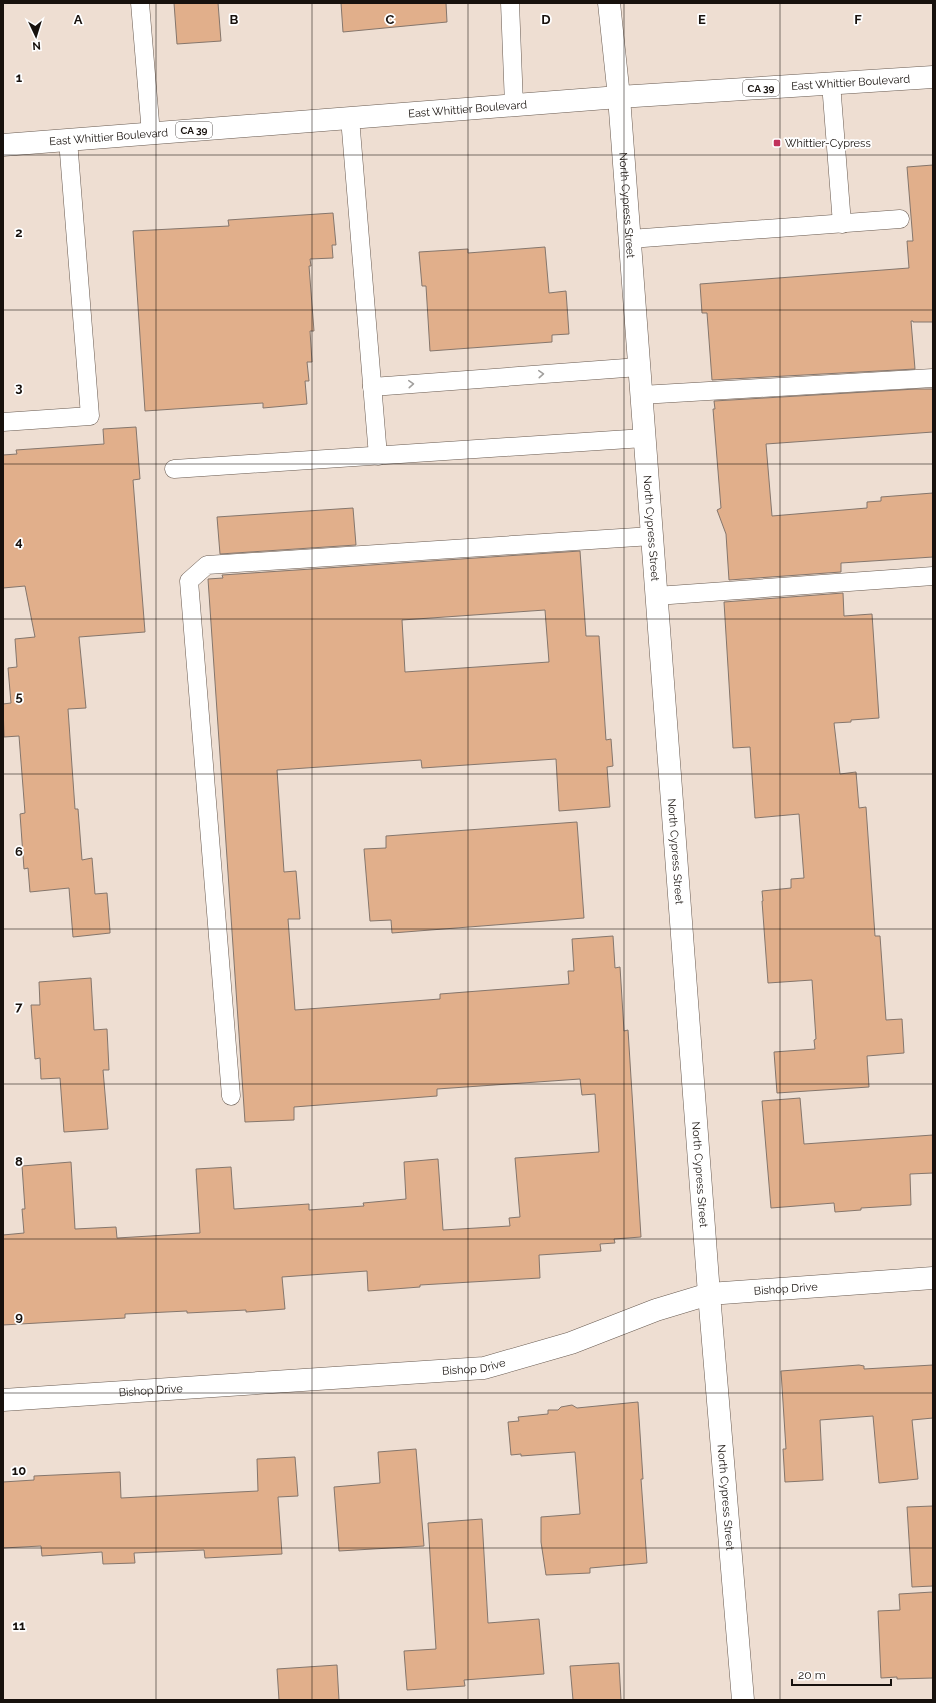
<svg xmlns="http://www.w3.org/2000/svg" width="936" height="1703" font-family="Raleway,sans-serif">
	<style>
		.building { fill: #e1af8b; stroke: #85766c; fill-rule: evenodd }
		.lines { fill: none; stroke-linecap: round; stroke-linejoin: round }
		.lane-casing { stroke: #685a50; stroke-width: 19 }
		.street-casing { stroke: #685a50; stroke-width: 23 }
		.secondary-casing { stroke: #685a50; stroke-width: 23 }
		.primary-casing { stroke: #685a50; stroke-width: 23 }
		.lane { stroke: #fff; stroke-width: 18 }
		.street { stroke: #fff; stroke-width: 22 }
		.secondary { stroke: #fff; stroke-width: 22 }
		.primary { stroke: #fff; stroke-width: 22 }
		.oneway { stroke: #a2a09e }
		.grid { fill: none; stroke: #17110d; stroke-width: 1; stroke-opacity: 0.55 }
		.poi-dot { fill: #c1325b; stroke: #fff; stroke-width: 1.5 }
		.labels { text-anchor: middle; stroke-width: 3.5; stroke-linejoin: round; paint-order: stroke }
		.shield { fill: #fff; stroke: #5d5856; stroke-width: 1 }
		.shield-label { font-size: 10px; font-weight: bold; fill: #17110d }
		.street-label { font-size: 11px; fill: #17110d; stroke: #fff }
		.poi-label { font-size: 11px; fill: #17110d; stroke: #fff; text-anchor: start }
		.grid-label { font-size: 13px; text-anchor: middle; font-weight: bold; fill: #17110d; stroke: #fff; stroke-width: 3.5; stroke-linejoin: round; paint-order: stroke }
	</style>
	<rect width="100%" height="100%" fill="#eeded2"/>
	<g class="building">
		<path d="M 174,3 L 218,3 L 221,41 L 177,44 Z"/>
		<path d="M 341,3 L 446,3 L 447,22 L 343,32 Z"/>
		<path d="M 933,165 L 933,322 L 913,322 L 913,321 L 911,321 L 915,369 L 712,380 L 707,313 L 702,313 L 700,284 L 909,268 L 907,241 L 913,241 L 907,167 Z"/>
		<path d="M 333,213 L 336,245 L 332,245 L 333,258 L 310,259 L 311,266 L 309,266 L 314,331 L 310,331 L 312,362 L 307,362 L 309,381 L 305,381 L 307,404 L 263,408 L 263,403 L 145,411 L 133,231 L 229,226 L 228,220 Z"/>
		<path d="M 545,247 L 549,293 L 566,291 L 569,334 L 552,335 L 552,342 L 430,351 L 426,286 L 422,286 L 419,252 L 468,249 L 468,253 Z"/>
		<path d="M 916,389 L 933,389 L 933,432 L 766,444 L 772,516 L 867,508 L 867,502 L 881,501 L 881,497 L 933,493 L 933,557 L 841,563 L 841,572 L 729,580 L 726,534 L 717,510 L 721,508 L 713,409 L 715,409 L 714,401 Z"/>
		<path d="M 136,427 L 140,479 L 133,480 L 145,632 L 79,637 L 86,708 L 68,709 L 75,809 L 78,809 L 82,860 L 92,858 L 95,894 L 107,893 L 110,931 L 110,933 L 73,937 L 69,888 L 30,892 L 28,868 L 24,869 L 20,814 L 25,813 L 19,736 L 4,737 L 3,704 L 11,703 L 8,668 L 17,667 L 15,639 L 35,637 L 25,586 L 3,588 L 3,455 L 17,454 L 16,450 L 104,444 L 103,429 Z"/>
		<path d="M 353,508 L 356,545 L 220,554 L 217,517 Z"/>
		<path d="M 580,551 L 586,636 L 599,636 L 606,740 L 611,739 L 613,766 L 607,767 L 610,807 L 559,811 L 556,759 L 422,768 L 421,760 L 277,770 L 284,872 L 296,871 L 300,919 L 288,919 L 295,1010 L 440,999 L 440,994 L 569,984 L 568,971 L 574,971 L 572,939 L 613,936 L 615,968 L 620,967 L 624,1031 L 628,1030 L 641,1237 L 614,1239 L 615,1243 L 600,1244 L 601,1251 L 539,1255 L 540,1278 L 420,1285 L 420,1287 L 368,1291 L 367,1271 L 282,1277 L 285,1309 L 246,1312 L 246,1310 L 187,1313 L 187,1311 L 125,1314 L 125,1318 L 3,1325 L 3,1235 L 24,1233 L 22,1209 L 25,1209 L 22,1166 L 71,1162 L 75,1229 L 116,1227 L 117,1238 L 200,1233 L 196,1169 L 231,1167 L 234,1209 L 309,1204 L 309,1210 L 364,1206 L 363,1203 L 406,1199 L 404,1162 L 438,1159 L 443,1230 L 510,1226 L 509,1218 L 520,1217 L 515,1158 L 599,1152 L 595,1094 L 582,1095 L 580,1079 L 437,1089 L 437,1096 L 294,1107 L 294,1120 L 245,1122 L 208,579 L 223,578 L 222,575 ZM 545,610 L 549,662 L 405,672 L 402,620 Z"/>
		<path d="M 843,593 L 844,616 L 872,614 L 879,718 L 851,720 L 851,722 L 834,723 L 840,774 L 856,772 L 859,808 L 866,807 L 875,936 L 880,936 L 886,1020 L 902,1019 L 904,1053 L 867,1056 L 869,1087 L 777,1093 L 774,1052 L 815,1049 L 814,1040 L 816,1039 L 812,980 L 768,983 L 762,901 L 763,901 L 762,891 L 791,888 L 791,879 L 804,878 L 799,814 L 755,818 L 750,747 L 733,748 L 724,602 Z"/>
		<path d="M 577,822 L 584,918 L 392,933 L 391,920 L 370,921 L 364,849 L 386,848 L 386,836 Z"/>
		<path d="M 91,978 L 94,1030 L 107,1029 L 109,1070 L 103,1070 L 108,1129 L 64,1132 L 60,1078 L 41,1079 L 40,1058 L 35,1059 L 31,1005 L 40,1005 L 39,982 Z"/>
		<path d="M 800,1098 L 804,1144 L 933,1135 L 933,1173 L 910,1174 L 911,1205 L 861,1208 L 861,1210 L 835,1212 L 834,1203 L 771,1208 L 762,1101 Z"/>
		<path d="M 859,1365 L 864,1366 L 864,1369 L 933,1365 L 933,1418 L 912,1420 L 918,1479 L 879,1483 L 873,1416 L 820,1420 L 823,1480 L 785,1482 L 783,1449 L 786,1449 L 781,1371 Z"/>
		<path d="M 638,1402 L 643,1479 L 641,1479 L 647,1563 L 590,1568 L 590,1573 L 546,1575 L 541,1542 L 541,1517 L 580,1514 L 575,1452 L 521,1456 L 521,1454 L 511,1455 L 508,1422 L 519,1421 L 518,1417 L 548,1414 L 548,1410 L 558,1410 L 561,1407 L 572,1405 L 577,1408 Z"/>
		<path d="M 416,1449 L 424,1546 L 339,1551 L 334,1487 L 380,1483 L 378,1452 Z"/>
		<path d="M 295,1457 L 298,1496 L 278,1497 L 282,1554 L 205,1558 L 204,1550 L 134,1553 L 135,1563 L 103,1564 L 102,1552 L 42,1556 L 41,1546 L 3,1548 L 3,1482 L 34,1480 L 34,1476 L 120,1472 L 121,1498 L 258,1491 L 257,1459 Z"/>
		<path d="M 933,1506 L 933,1586 L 912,1587 L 907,1507 Z"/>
		<path d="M 482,1519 L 488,1623 L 539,1619 L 544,1674 L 464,1680 L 465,1686 L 407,1690 L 404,1651 L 436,1649 L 428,1523 Z"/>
		<path d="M 933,1592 L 933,1678 L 897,1679 L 897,1677 L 881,1678 L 878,1611 L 900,1610 L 899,1594 Z"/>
		<path d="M 619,1663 L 621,1700 L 573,1700 L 570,1666 Z"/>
		<path d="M 337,1665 L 339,1700 L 279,1700 L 277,1669 Z"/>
	</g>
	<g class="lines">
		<defs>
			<g id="lane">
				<path d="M 140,3 L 151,134"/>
				<path d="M 510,3 L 514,105"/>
				<path d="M 831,83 L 842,224"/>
				<path d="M 350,118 L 378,456"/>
				<path d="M 630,239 L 900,219"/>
				<path d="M 372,387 L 639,367"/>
				<path d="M 641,395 L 933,378"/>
				<path d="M 3,422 L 90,416 L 68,140"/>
				<path d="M 174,469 L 644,438"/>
				<path d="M 656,596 L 933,576"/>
				<path d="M 231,1096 L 189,581 L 207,565 L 652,536"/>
			</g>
			<g id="street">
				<path id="s1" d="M 3,1400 L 484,1368 L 571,1343 L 656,1310 L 709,1294 L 933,1278"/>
			</g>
			<g id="secondary">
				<path id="s2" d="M 609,3 L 619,97 L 709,1294 L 743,1700"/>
			</g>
			<g id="primary">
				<path id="s3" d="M 3,145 L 619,97 L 933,77"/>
			</g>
		</defs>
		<use href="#lane" class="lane-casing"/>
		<use href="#street" class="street-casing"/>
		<use href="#secondary" class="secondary-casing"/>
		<use href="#primary" class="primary-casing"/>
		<use href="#lane" class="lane"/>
		<use href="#street" class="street"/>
		<use href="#secondary" class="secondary"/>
		<use href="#primary" class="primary"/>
	</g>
	<defs><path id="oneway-chevron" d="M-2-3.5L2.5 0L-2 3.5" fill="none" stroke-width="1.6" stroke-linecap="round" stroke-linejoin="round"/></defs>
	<g class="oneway">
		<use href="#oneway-chevron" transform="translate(541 374) rotate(-4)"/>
		<use href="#oneway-chevron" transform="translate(411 384) rotate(-4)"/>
	</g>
	<path class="grid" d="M 156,3 L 156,1700M 312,3 L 312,1700M 468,3 L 468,1700M 624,3 L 624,1700M 780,3 L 780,1700M 3,155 L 933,155M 3,310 L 933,310M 3,464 L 933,464M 3,619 L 933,619M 3,774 L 933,774M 3,929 L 933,929M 3,1084 L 933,1084M 3,1239 L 933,1239M 3,1393 L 933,1393M 3,1548 L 933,1548"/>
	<rect class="poi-dot" x="773" y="139" width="8" height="8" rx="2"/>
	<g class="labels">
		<g class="shield">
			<rect x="743" y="80" width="36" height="16" rx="3"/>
			<rect x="176" y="122" width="36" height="16" rx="3"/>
		</g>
		<g class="shield-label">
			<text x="761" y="92">CA 39</text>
			<text x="194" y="134">CA 39</text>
		</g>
		<g class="street-label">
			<text dy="4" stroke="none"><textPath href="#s3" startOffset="850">East Whittier Boulevard</textPath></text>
			<text dy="4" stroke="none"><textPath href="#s3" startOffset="466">East Whittier Boulevard</textPath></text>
			<text dy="4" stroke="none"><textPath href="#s3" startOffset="106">East Whittier Boulevard</textPath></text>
			<text dy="4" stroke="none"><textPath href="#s2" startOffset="203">North Cypress Street</textPath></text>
			<text dy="4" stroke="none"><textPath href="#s2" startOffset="527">North Cypress Street</textPath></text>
			<text dy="4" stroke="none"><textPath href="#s2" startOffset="851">North Cypress Street</textPath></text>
			<text dy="4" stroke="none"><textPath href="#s2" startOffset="1175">North Cypress Street</textPath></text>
			<text dy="4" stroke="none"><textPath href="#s1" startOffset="796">Bishop Drive</textPath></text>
			<text dy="4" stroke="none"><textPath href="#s1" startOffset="472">Bishop Drive</textPath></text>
			<text dy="4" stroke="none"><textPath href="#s1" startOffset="148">Bishop Drive</textPath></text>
			<text dy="4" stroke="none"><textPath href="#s2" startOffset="1499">North Cypress Street</textPath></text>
		</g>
		<g class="poi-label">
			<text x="785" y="147">Whittier-Cypress</text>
		</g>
	</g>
	<g class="grid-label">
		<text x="78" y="24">A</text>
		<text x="234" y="24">B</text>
		<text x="390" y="24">C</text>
		<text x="546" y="24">D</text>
		<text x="702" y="24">E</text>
		<text x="858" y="24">F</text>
		<text x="19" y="82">1</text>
		<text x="19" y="237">2</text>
		<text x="19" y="392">3</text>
		<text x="19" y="546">4</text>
		<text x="19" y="701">5</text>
		<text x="19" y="856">6</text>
		<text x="19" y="1011">7</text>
		<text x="19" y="1166">8</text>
		<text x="19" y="1321">9</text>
		<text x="19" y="1475">10</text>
		<text x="19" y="1630">11</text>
	</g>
	<rect width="936" height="1703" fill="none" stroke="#17110d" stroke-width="8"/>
	<g transform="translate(36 36) rotate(176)" stroke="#ffffff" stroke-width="3" paint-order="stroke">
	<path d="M0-3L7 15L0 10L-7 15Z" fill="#17110d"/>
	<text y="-6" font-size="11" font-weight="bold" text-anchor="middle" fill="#17110d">N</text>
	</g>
	<path d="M792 1679v6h99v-6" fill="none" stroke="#17110d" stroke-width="2"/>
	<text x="798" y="1679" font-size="12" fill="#17110d" stroke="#ffffff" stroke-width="3" paint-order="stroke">20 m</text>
</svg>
